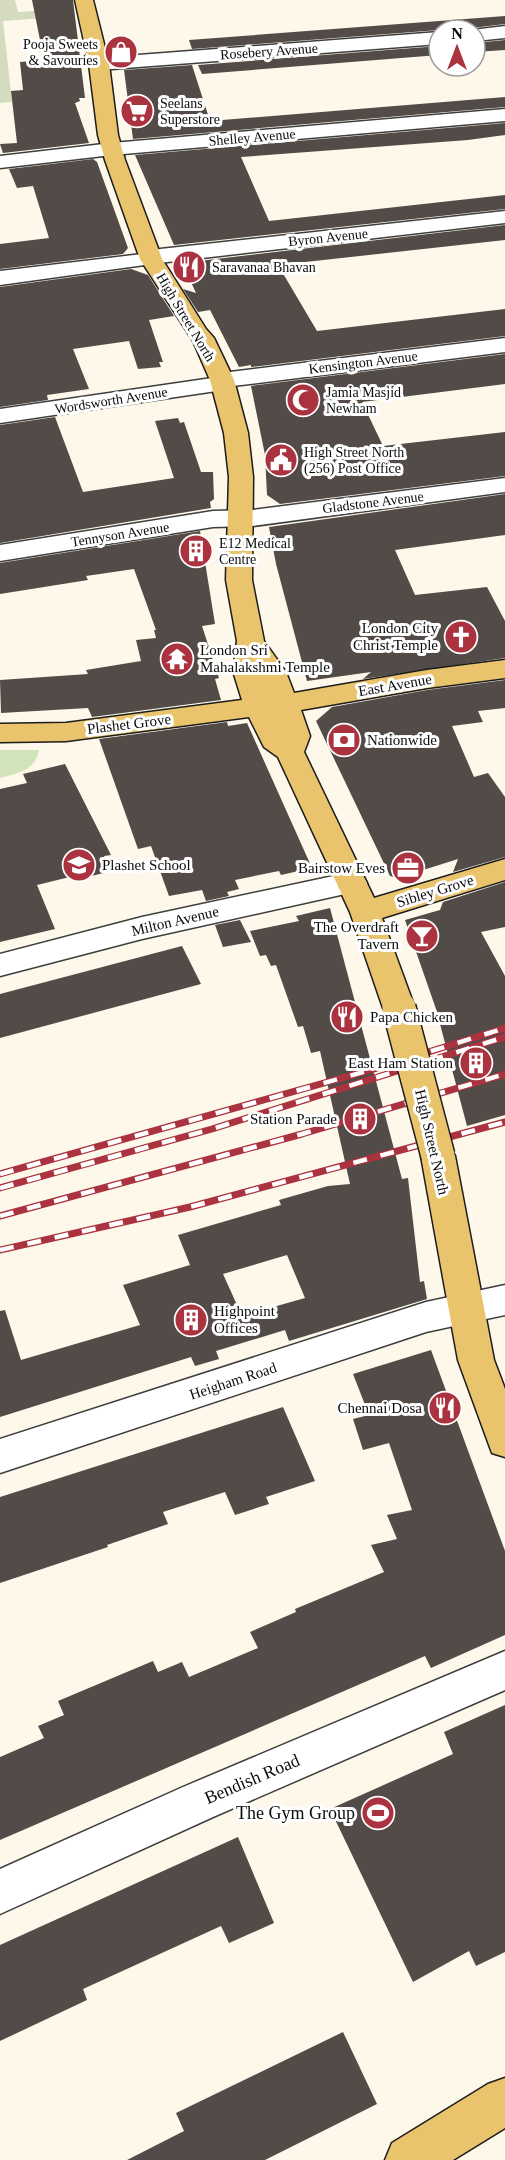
<svg xmlns="http://www.w3.org/2000/svg" width="505" height="2160" font-family="'Times New Roman',serif">
	<style>
		.green { fill: #d1e3b8 }
		.cemetery { fill: #d4dbbf }
		.building { fill: #524b48; fill-rule: evenodd }
		.lines { fill: none; stroke-linecap: round; stroke-linejoin: round }
		.minor-casing { stroke: #3e3e3e; stroke-width: 3 }
		.major-casing { stroke: #1c1c1c; stroke-width: 3 }
		.minor { fill: #fff; fill-rule: evenodd }
		.major { fill: #eac46d; fill-rule: evenodd }
		.rail-casing { stroke: #ab323f; stroke-width: 7 }
		.rail { stroke: #fff; stroke-width: 4.5; stroke-dasharray: 14; stroke-linecap: butt }
		.major-bridge-casing { stroke: #1c1c1c; stroke-width: 36; stroke-linecap: butt }
		.major-bridge { stroke: #eac46d; stroke-width: 33 }
		.labels { text-anchor: middle; stroke-width: 6; stroke-linejoin: round; paint-order: stroke }
		.far-poi-label { font-size: 14px; fill: #0b0b0b; stroke: #fff; text-anchor: start }
		.far-street-label { font-size: 14px; fill: #0b0b0b; stroke: #fff }
		.poi-label { font-size: 15px; fill: #0b0b0b; stroke: #fff; text-anchor: end }
		.street-label { font-size: 15px; fill: #0b0b0b; stroke: #fff }
		.near-street-label { font-size: 18px; fill: #0b0b0b; stroke: #fff }
		.near-poi-label { font-size: 18px; fill: #0b0b0b; stroke: #fff; text-anchor: end }
	</style>
	<rect width="100%" height="100%" fill="#fdf8ea"/>
	<path class="green" d="M 0,750 L 39,750 C 35,771 18,773 0,778 Z"/>
	<path class="cemetery" d="M 0,0 L 15,0 L 18,12 L 68,9 L 70,16 L 3,21 L 12,102 L 0,103 Z"/>
	<g class="building">
		<path d="M 32,0 L 73,0 L 85,98 L 79,98 L 80,101 L 75,103 L 89,143 L 3,153 L 0,144 L 17,143 L 11,91 L 23,90 L 20,62 L 44,60 Z"/>
		<path d="M 505,16 L 505,24 L 472,28 L 470,30 L 439,30 L 192,49 L 189,40 Z"/>
		<path d="M 505,40 L 505,50 L 475,52 L 475,43 Z"/>
		<path d="M 439,46 L 439,55 L 202,74 L 198,65 Z"/>
		<path d="M 192,65 L 210,121 L 505,97 L 505,107 L 133,139 L 124,70 Z"/>
		<path d="M 505,123 L 505,135 L 468,140 L 241,157 L 269,221 L 505,195 L 505,209 L 174,245 L 135,155 Z"/>
		<path d="M 93,159 L 97,162 L 128,248 L 123,254 L 0,269 L 0,244 L 49,238 L 33,186 L 17,188 L 9,169 Z"/>
		<path d="M 505,225 L 505,240 L 278,265 L 317,331 L 505,309 L 505,336 L 251,367 L 251,365 L 239,367 L 210,310 L 198,312 L 183,289 L 196,293 L 182,263 Z"/>
		<path d="M 131,269 L 148,275 L 174,316 L 149,320 L 163,362 L 159,362 L 161,367 L 138,369 L 129,341 L 73,349 L 89,389 L 47,395 L 48,400 L 0,407 L 0,287 Z"/>
		<path d="M 505,354 L 505,384 L 362,402 L 383,446 L 505,432 L 505,476 L 280,504 L 267,495 L 265,455 L 251,386 Z"/>
		<path d="M 55,417 L 83,492 L 174,478 L 155,421 L 178,418 L 180,423 L 184,422 L 201,472 L 213,472 L 214,499 L 210,502 L 211,508 L 0,543 L 0,425 Z"/>
		<path d="M 505,494 L 505,535 L 395,550 L 415,595 L 487,587 L 505,621 L 505,658 L 363,679 L 371,672 L 307,681 L 276,564 L 269,527 Z"/>
		<path d="M 200,531 L 215,624 L 202,626 L 219,678 L 215,679 L 221,700 L 92,717 L 88,708 L 1,713 L 0,680 L 88,674 L 86,670 L 141,661 L 136,640 L 156,638 L 154,630 L 156,630 L 134,569 L 86,576 L 88,580 L 0,594 L 0,563 Z"/>
		<path d="M 505,680 L 505,708 L 478,711 L 483,722 L 452,726 L 474,777 L 488,773 L 505,797 L 505,857 L 453,872 L 458,859 L 398,878 L 390,876 L 316,721 L 332,707 L 427,690 Z"/>
		<path d="M 227,722 L 228,726 L 247,723 L 312,868 L 281,875 L 279,871 L 235,880 L 239,889 L 227,892 L 229,896 L 206,901 L 202,890 L 169,896 L 151,846 L 138,849 L 99,739 Z"/>
		<path d="M 65,764 L 111,855 L 104,856 L 111,871 L 80,879 L 78,875 L 37,885 L 55,929 L 0,942 L 0,789 L 27,783 L 23,774 Z"/>
		<path d="M 505,882 L 505,927 L 481,932 L 505,976 L 505,1115 L 467,1126 L 436,1009 L 405,920 L 440,910 L 443,902 Z"/>
		<path d="M 330,908 L 402,1179 L 408,1178 L 420,1282 L 424,1281 L 427,1299 L 289,1341 L 285,1330 L 216,1351 L 219,1359 L 195,1366 L 191,1357 L 0,1417 L 0,1311 L 5,1310 L 21,1360 L 140,1325 L 123,1285 L 190,1265 L 178,1235 L 281,1205 L 279,1200 L 328,1186 L 350,1184 L 320,1051 L 311,1053 L 303,1026 L 298,1027 L 276,965 L 271,966 L 266,955 L 260,956 L 250,931 L 299,921 L 296,916 ZM 287,1255 L 305,1298 L 242,1316 L 223,1274 Z"/>
		<path d="M 240,920 L 251,942 L 223,947 L 215,925 Z"/>
		<path d="M 182,946 L 201,984 L 0,1038 L 0,994 Z"/>
		<path d="M 431,1350 L 505,1551 L 505,1635 L 431,1668 L 425,1656 L 0,1840 L 0,1757 L 44,1738 L 38,1726 L 64,1715 L 58,1701 L 153,1661 L 158,1672 L 182,1662 L 189,1677 L 258,1648 L 250,1632 L 296,1612 L 295,1609 L 384,1572 L 371,1545 L 397,1539 L 387,1515 L 412,1510 L 389,1443 L 363,1450 L 353,1419 L 369,1415 L 353,1374 Z"/>
		<path d="M 283,1407 L 315,1481 L 266,1497 L 269,1504 L 235,1515 L 225,1492 L 163,1512 L 168,1524 L 107,1545 L 108,1547 L 0,1583 L 0,1497 Z"/>
		<path d="M 505,1705 L 505,1952 L 476,1966 L 469,1951 L 413,1982 L 330,1809 L 453,1754 L 444,1732 Z"/>
		<path d="M 238,1837 L 274,1923 L 229,1943 L 221,1926 L 83,1989 L 87,2000 L 0,2041 L 0,1945 Z"/>
		<path d="M 343,2032 L 377,2104 L 265,2160 L 127,2160 L 184,2131 L 176,2113 Z"/>
	</g>
	<g class="lines">
		<defs>
			<g id="minor">
				<path d="M 505,26 L 505,38 L 475,41 L 475,30 L 472,30 Z"/>
				<path d="M 439,32 L 439,44 L 99,70 L 92,68 L 89,64 L 92,60 L 99,58 Z"/>
				<path d="M 505,109 L 505,121 L 112,155 L 0,168 L 0,156 L 112,143 Z"/>
				<path d="M 505,211 L 505,223 L 159,263 L 0,285 L 0,271 L 142,254 L 151,250 Z"/>
				<path d="M 505,338 L 505,352 L 233,386 L 223,390 L 0,423 L 0,409 L 212,378 L 222,373 Z"/>
				<path d="M 505,478 L 505,492 L 253,526 L 213,527 L 0,561 L 0,545 L 213,511 L 253,510 Z"/>
				<path d="M 352,872 L 363,876 L 367,883 L 363,890 L 142,939 L 0,976 L 0,954 L 142,917 Z"/>
				<path d="M 505,1285 L 505,1315 L 426,1332 L 0,1473 L 0,1439 L 426,1302 Z"/>
				<path d="M 505,1651 L 505,1690 L 213,1817 L 0,1914 L 0,1869 L 183,1787 Z"/>
			</g>
			<g id="major">
				<path d="M 75,0 L 93,0 L 109,64 L 118,135 L 125,160 L 162,259 L 206,329 L 214,338 L 234,380 L 248,433 L 253,477 L 252,580 L 264,641 L 286,672 L 294,693 L 427,670 L 505,660 L 505,678 L 427,688 L 301,710 L 310,736 L 304,752 L 374,898 L 505,859 L 505,880 L 382,918 L 415,1008 L 410,1016 L 399,1020 L 388,1016 L 383,1008 L 350,912 L 278,757 L 264,747 L 249,717 L 66,741 L 0,742 L 0,724 L 66,723 L 242,700 L 233,671 L 237,641 L 226,580 L 229,477 L 224,433 L 210,380 L 193,341 L 140,259 L 105,160 L 98,135 L 89,64 Z"/>
				<path d="M 438,1143 L 450,1147 L 455,1156 L 494,1360 L 505,1389 L 505,1457 L 492,1453 L 458,1360 L 421,1156 L 426,1147 Z"/>
				<path d="M 505,2078 L 505,2128 L 453,2160 L 385,2160 L 392,2143 L 488,2084 Z"/>
			</g>
		</defs>
		<use href="#minor" class="minor-casing"/>
		<use href="#major" class="major-casing"/>
		<use href="#minor" class="minor"/>
		<use href="#major" class="major"/>
		<defs>
			<g id="rail">
				<path d="M 0,1174 L 374,1069 L 505,1028"/>
				<path d="M 0,1188 L 212,1129 L 505,1037"/>
				<path d="M 0,1216 L 302,1134 L 505,1074"/>
				<path d="M 0,1250 L 190,1207 L 505,1122"/>
			</g>
		</defs>
		<use href="#rail" class="rail-casing"/>
		<use href="#rail" class="rail"/>
		<defs>
			<path id="major-bridge" d="M 399,1008 L 438,1156"/>
		</defs>
		<use href="#major-bridge" class="major-bridge-casing"/>
		<use href="#major-bridge" class="major-bridge"/>
	</g>
	<defs>
		<symbol id="shop-disc" viewBox="-11 -11 22 22"><circle r="9.5" fill="#ab323f" stroke="#fff"/><path d="M-5-2.5h2.3a2.7 3.5 0 0 1 5.4 0H5L5.5 6h-11ZM-1.5-2.5h3a1.5 2.3 0 0 0-3 0Z" fill="#fff"/></symbol>
		<symbol id="supermarket-disc" viewBox="-11 -11 22 22"><circle r="9.5" fill="#ab323f" stroke="#fff"/><path d="M-6-5.5h2.5l.6 2H6L4.5 2H-2.5L-4.4-4H-6ZM-1.5 3.2a1.3 1.3 0 1 0 .1 0ZM3 3.2a1.3 1.3 0 1 0 .1 0Z" fill="#fff"/></symbol>
		<symbol id="restaurant-disc" viewBox="-11 -11 22 22"><circle r="9.5" fill="#ab323f" stroke="#fff"/><path d="M-5-6h1v4h1v-4h1v4h1v-4h1v5L-1.5 .5V6h-2V.5L-5-1ZM5-6V6H3V1.5H1.5Q1.5-4 5-6Z" fill="#fff"/></symbol>
		<symbol id="mosque-disc" viewBox="-11 -11 22 22"><circle r="9.5" fill="#ab323f" stroke="#fff"/><path d="M3.5-4.9A6 6 0 1 0 3.5 4.9A5 5 0 1 1 3.5-4.9Z" fill="#fff"/></symbol>
		<symbol id="civic-disc" viewBox="-11 -11 22 22"><circle r="9.5" fill="#ab323f" stroke="#fff"/><path d="M-.6-6.5H3V-4.5H.6V-3L4-1V1h2V6H-6V1h2V-1L-.6-3ZM-1.2 2.5V6h2.4V2.5Z" fill="#fff"/></symbol>
		<symbol id="building-disc" viewBox="-11 -11 22 22"><circle r="9.5" fill="#ab323f" stroke="#fff"/><path d="M-4-6H4V6H1V3H-1V6H-4ZM-2.5-4.3h1.7v1.8h-1.7ZM.8-4.3h1.7v1.8H.8ZM-2.5-1h1.7V.8h-1.7ZM.8-1h1.7V.8H.8Z" fill="#fff"/></symbol>
		<symbol id="church-disc" viewBox="-11 -11 22 22"><circle r="9.5" fill="#ab323f" stroke="#fff"/><path d="M-1.2-6h2.4v3.5h3.3v2.4h-3.3V6h-2.4V-.1h-3.3v-2.4h3.3Z" fill="#fff"/></symbol>
		<symbol id="temple-disc" viewBox="-11 -11 22 22"><circle r="9.5" fill="#ab323f" stroke="#fff"/><path d="M0-6L5-2H3V0L6.5 2.5H4V6H1.5V3h-3V6H-4V2.5H-6.5L-3 0V-2H-5Z" fill="#fff"/></symbol>
		<symbol id="bank-disc" viewBox="-11 -11 22 22"><circle r="9.5" fill="#ab323f" stroke="#fff"/><path d="M-6-4H6V4H-6ZM0-2.3a2.3 2.3 0 1 0 0 4.6a2.3 2.3 0 1 0 0-4.6Z" fill="#fff"/></symbol>
		<symbol id="school-disc" viewBox="-11 -11 22 22"><circle r="9.5" fill="#ab323f" stroke="#fff"/><path d="M0-5L7-2L0 1L-7-2ZM-4 1L0 2.5L4 1V4Q0 6-4 4Z" fill="#fff"/></symbol>
		<symbol id="office-disc" viewBox="-11 -11 22 22"><circle r="9.5" fill="#ab323f" stroke="#fff"/><path d="M-6-3h4V-5.5h4V-3h4V5H-6ZM-1-4.5V-3h2v-1.5ZM-6 0V1H6V0Z" fill="#fff"/></symbol>
		<symbol id="bar-disc" viewBox="-11 -11 22 22"><circle r="9.5" fill="#ab323f" stroke="#fff"/><path d="M-6-5H6L.8 .8V4.5H3.5V6h-7V4.5H-.8V.8Z" fill="#fff"/></symbol>
		<symbol id="stadium-disc" viewBox="-11 -11 22 22"><circle r="9.5" fill="#ab323f" stroke="#fff"/><path d="M0-5a6.5 5 0 1 0 0 10a6.5 5 0 1 0 0-10ZM-3.5-1.8h7v3.6h-7Z" fill="#fff"/></symbol>
	</defs>
	<g fill-rule="evenodd">
		<use href="#shop-disc" x="102" y="33" width="38" height="38"/>
		<use href="#supermarket-disc" x="118" y="92" width="38" height="38"/>
		<use href="#restaurant-disc" x="170" y="248" width="38" height="38"/>
		<use href="#mosque-disc" x="284" y="381" width="38" height="38"/>
		<use href="#civic-disc" x="262" y="441" width="38" height="38"/>
		<use href="#building-disc" x="177" y="532" width="38" height="38"/>
		<use href="#church-disc" x="442" y="618" width="38" height="38"/>
		<use href="#temple-disc" x="158" y="640" width="38" height="38"/>
		<use href="#bank-disc" x="325" y="721" width="38" height="38"/>
		<use href="#school-disc" x="60" y="846" width="38" height="38"/>
		<use href="#office-disc" x="389" y="849" width="38" height="38"/>
		<use href="#bar-disc" x="403" y="917" width="38" height="38"/>
		<use href="#restaurant-disc" x="328" y="998" width="38" height="38"/>
		<use href="#building-disc" x="457" y="1044" width="38" height="38"/>
		<use href="#building-disc" x="341" y="1100" width="38" height="38"/>
		<use href="#building-disc" x="172" y="1301" width="38" height="38"/>
		<use href="#restaurant-disc" x="426" y="1389" width="38" height="38"/>
		<use href="#stadium-disc" x="359" y="1794" width="38" height="38"/>
	</g>
	<g class="labels">
		<g class="far-poi-label">
			<text x="98" y="49" text-anchor="end">Pooja Sweets<tspan x="98" dy="16">&amp; Savouries</tspan></text>
			<text x="160" y="108">Seelans<tspan x="160" dy="16">Superstore</tspan></text>
			<text x="212" y="272">Saravanaa Bhavan</text>
			<text x="326" y="397">Jamia Masjid<tspan x="326" dy="16">Newham</tspan></text>
			<text x="304" y="457">High Street North<tspan x="304" dy="16">(256) Post Office</tspan></text>
			<text x="219" y="548">E12 Medical<tspan x="219" dy="16">Centre</tspan></text>
		</g>
		<g class="far-street-label">
			<text transform="translate(269 51) rotate(-4)" y="5">Rosebery Avenue</text>
			<text transform="translate(252 137) rotate(-5)" y="5">Shelley Avenue</text>
			<text transform="translate(328 237) rotate(-6)" y="5">Byron Avenue</text>
			<text transform="translate(186 317) rotate(59)" y="5">High Street North</text>
			<text transform="translate(363 362) rotate(-7)" y="5">Kensington Avenue</text>
			<text transform="translate(111 400) rotate(-9)" y="5">Wordsworth Avenue</text>
			<text transform="translate(373 502) rotate(-7)" y="5">Gladstone Avenue</text>
			<text transform="translate(120 534) rotate(-9)" y="5">Tennyson Avenue</text>
		</g>
		<g class="poi-label">
			<text x="438" y="633">London City<tspan x="438" dy="17">Christ Temple</tspan></text>
			<text x="200" y="655" text-anchor="start">London Sri<tspan x="200" dy="17">Mahalakshmi Temple</tspan></text>
			<text x="367" y="745" text-anchor="start">Nationwide</text>
			<text x="102" y="870" text-anchor="start">Plashet School</text>
			<text x="385" y="873">Bairstow Eves</text>
			<text x="399" y="932">The Overdraft<tspan x="399" dy="17">Tavern</tspan></text>
			<text x="370" y="1022" text-anchor="start">Papa Chicken</text>
			<text x="453" y="1068">East Ham Station</text>
			<text x="337" y="1124">Station Parade</text>
			<text x="214" y="1316" text-anchor="start">Highpoint<tspan x="214" dy="17">Offices</tspan></text>
			<text x="422" y="1413">Chennai Dosa</text>
		</g>
		<g class="street-label">
			<text transform="translate(395 685) rotate(-10)" y="5">East Avenue</text>
			<text transform="translate(129 724) rotate(-7)" y="5">Plashet Grove</text>
			<text transform="translate(435 891) rotate(-17)" y="5">Sibley Grove</text>
			<text transform="translate(175 921) rotate(-13)" y="5">Milton Avenue</text>
			<text transform="translate(432 1142) rotate(77)" y="5">High Street North</text>
			<text transform="translate(233 1381) rotate(-18)" y="5">Heigham Road</text>
		</g>
		<g class="near-street-label">
			<text transform="translate(252 1779) rotate(-23)" y="6">Bendish Road</text>
		</g>
		<g class="near-poi-label">
			<text x="355" y="1819">The Gym Group</text>
		</g>
	</g>
	<g transform="translate(457 48)"><circle r="28" fill="#ffffff" stroke="#9d9d9d" stroke-width="1.5"/>
	<path d="M0-4.5L10 22L0 15L-10 22Z" fill="#ab323f"/>
	<text y="-9" font-size="16" font-weight="bold" text-anchor="middle" fill="#0b0b0b">N</text>
	</g>
</svg>
